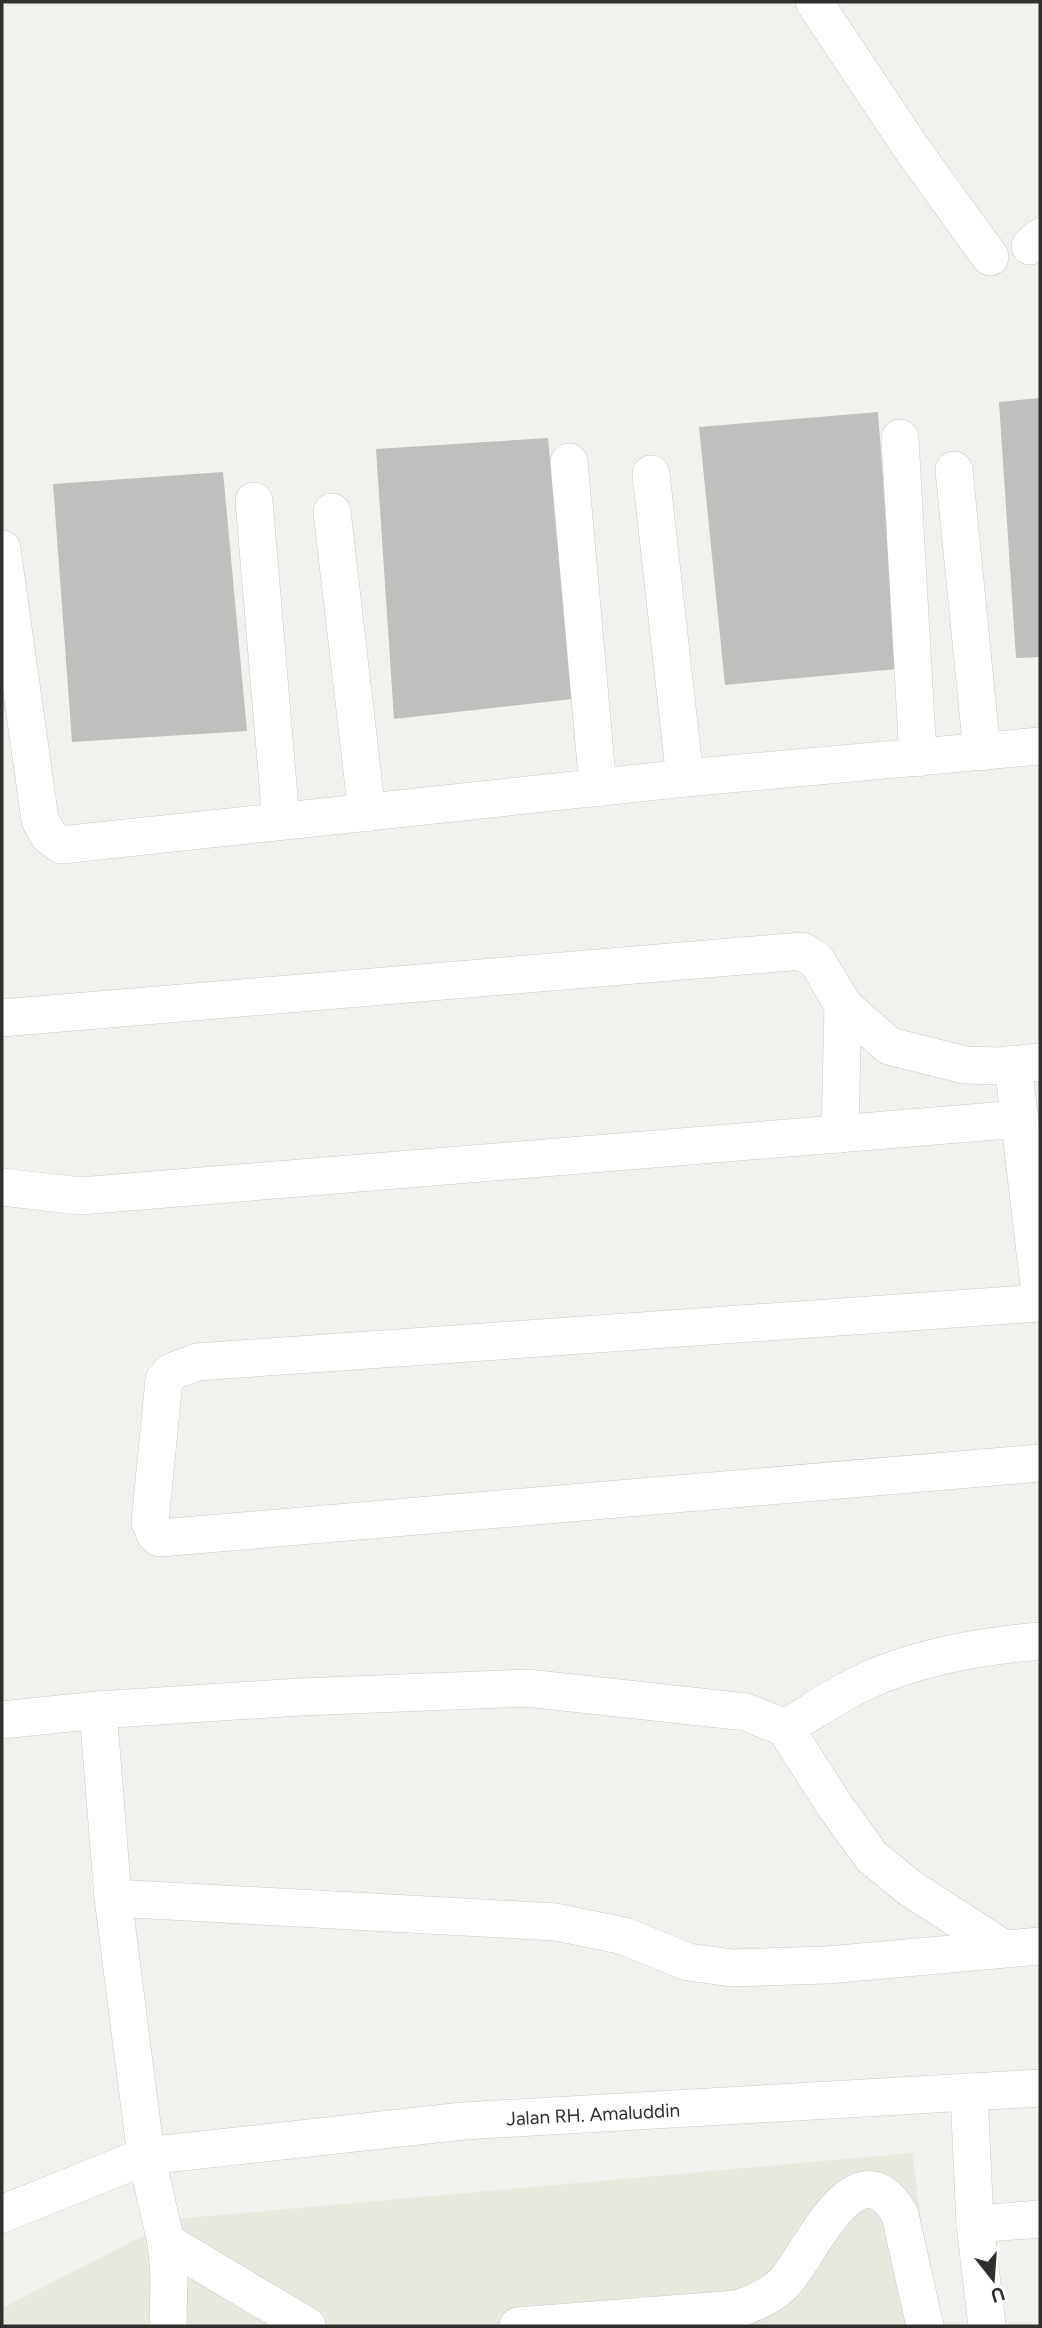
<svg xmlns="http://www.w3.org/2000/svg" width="1042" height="2328" font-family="Figtree,sans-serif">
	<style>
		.built { fill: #e5e9de }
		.building { fill: #bdc0bd }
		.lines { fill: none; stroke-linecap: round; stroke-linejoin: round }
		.minor-casing { stroke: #c8c9c5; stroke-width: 38 }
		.minor { stroke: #fff; stroke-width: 37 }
		.labels { text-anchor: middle; stroke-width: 5; stroke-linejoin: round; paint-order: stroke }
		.street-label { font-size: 19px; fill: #2f2f2e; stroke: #fff }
	</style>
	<rect width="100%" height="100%" fill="#f1f2ee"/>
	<path class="built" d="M 912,2153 L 935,2326 L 2,2326 L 2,2308 L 176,2219 Z"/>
	<g class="building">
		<path d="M 1040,398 L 1040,657 L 1016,658 L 999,402 Z"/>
		<path d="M 878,412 L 897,669 L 725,685 L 699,427 Z"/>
		<path d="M 548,438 L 572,699 L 394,719 L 376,449 Z"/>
		<path d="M 223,472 L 247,731 L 72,742 L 53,484 Z"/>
	</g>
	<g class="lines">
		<defs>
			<g id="minor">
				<path d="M 814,2 L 912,149 L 990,257"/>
				<path d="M 1030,246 L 1040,237"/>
				<path d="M 900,438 L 918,758"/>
				<path d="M 569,462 L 598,788"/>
				<path d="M 954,470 L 982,752"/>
				<path d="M 651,474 L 685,778"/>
				<path d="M 254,501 L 281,821"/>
				<path d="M 332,512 L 367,813"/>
				<path d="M 2,549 L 40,820 L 49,836 L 61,845 L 685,778 L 1040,746"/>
				<path d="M 2,1018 L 802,951 L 817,961 L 843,1005 L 889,1046 L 965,1065 L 1000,1066 L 1040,1062"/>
				<path d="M 1013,1064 L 1040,1294"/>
				<path d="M 840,1134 L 843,1005"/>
				<path d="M 2,1187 L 80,1196 L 1020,1119"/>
				<path d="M 1040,1303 L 197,1362 L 171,1372 L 164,1380 L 150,1522 L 155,1534 L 160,1538 L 1040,1463"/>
				<path d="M 98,1710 L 113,1898 L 146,2156 L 166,2242 L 169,2273 L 168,2326"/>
				<path d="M 2,1720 L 98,1710 L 300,1697 L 527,1688 L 746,1712 L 785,1728 L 835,1806 L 872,1857 L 910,1888 L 1004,1949"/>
				<path d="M 785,1728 C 812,1712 839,1693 868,1680 C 922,1656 982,1646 1040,1641"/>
				<path d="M 113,1898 L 556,1922 L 624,1936 L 688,1962 L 732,1968 L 827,1965 L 1040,1946"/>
				<path d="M 969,2092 L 975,2224 L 987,2326"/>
				<path d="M 2,2214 L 146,2156 L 463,2121 L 1040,2088"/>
				<path d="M 975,2224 L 1040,2219"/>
				<path d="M 166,2242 L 307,2326"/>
				<path d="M 518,2326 L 736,2309 C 753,2304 771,2296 784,2283 C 809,2257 857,2138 900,2215 L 925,2326"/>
			</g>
		</defs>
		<use href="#minor" class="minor-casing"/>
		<use href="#minor" class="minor"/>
	</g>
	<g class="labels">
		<g class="street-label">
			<text transform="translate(593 2114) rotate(-3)" y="7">Jalan RH. Amaluddin</text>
		</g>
	</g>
	<rect width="1042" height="2328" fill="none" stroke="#2f2f2e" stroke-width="7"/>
	<g transform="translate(993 2279) rotate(163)" stroke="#ffffff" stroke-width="5" paint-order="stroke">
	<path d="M0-5L12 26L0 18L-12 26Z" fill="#2f2f2e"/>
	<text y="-10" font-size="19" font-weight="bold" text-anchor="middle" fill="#2f2f2e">U</text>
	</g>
</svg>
